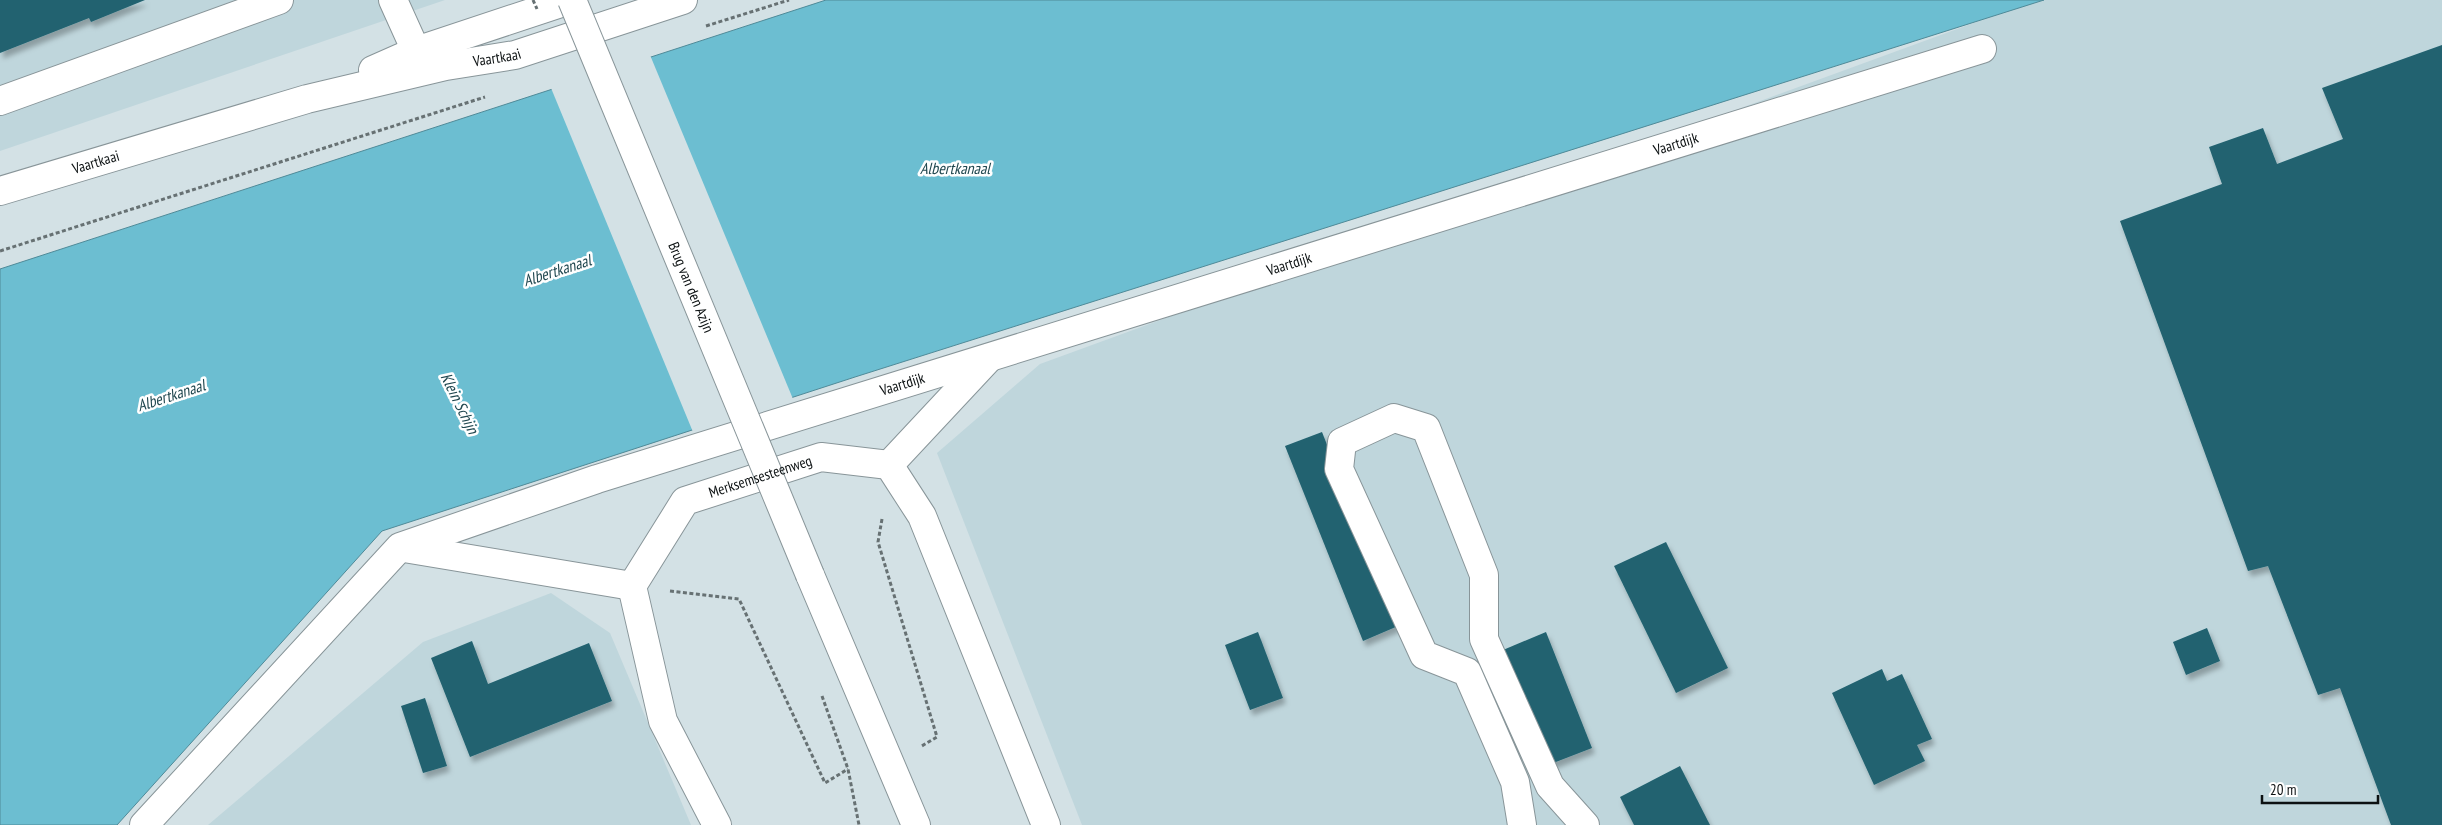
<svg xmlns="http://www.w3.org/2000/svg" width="2442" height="825" font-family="'PT Sans Narrow',sans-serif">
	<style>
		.built { fill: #bfd6dc }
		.water { fill: #6cbed1; stroke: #4f8a98 }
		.pier { fill: #d3e1e5 }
		.building { fill: #216270; filter: url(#shadow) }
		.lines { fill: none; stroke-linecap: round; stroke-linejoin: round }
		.minor-casing { stroke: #889599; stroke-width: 30 }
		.major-casing { stroke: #889599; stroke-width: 30 }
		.path { stroke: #677173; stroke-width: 3; stroke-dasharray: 4 2.5; stroke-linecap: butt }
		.minor { stroke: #fff; stroke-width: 28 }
		.major { stroke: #fff; stroke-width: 28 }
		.major-bridge-casing { stroke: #889599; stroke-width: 30; stroke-linecap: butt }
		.path-bridge { stroke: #677173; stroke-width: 3; stroke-dasharray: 4 2.5; stroke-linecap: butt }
		.major-bridge { stroke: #fff; stroke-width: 28 }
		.labels { text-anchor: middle; stroke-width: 5; stroke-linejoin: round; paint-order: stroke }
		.street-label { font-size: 15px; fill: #0c1112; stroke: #fff }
		.water-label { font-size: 16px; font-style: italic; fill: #214850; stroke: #fff }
	</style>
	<defs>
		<filter id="shadow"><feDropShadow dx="3" dy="5.5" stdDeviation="2.5" flood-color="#0004"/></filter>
	</defs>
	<rect width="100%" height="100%" fill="#d3e1e5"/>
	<g class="built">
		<path d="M 0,0 L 445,0 L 0,151 Z"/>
		<path d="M 2044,0 L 2442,0 L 2442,825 L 1082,825 L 937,453 L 1040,364 L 1979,21 Z"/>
		<path d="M 551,593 L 610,633 L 691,825 L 208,825 L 423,642 Z"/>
	</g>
	<path class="water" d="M 826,0 L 2044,0 L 855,377 L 382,531 L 117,825 L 0,825 L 0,269 Z"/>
	<path class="pier" d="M 650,55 L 793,399 L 693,432 L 551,88 Z"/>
	<g class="building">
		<path d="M 0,0 L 145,0 L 91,22 L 89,18 L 0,53 Z"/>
		<path d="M 2442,45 L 2442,825 L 2391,825 L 2340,688 L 2318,695 L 2268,566 L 2248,571 L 2120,221 L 2222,184 L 2209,147 L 2263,128 L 2277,164 L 2343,139 L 2322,88 Z"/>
		<path d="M 1322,432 L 1398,626 L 1363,641 L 1285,446 Z"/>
		<path d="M 1666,542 L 1728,668 L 1676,693 L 1614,566 Z"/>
		<path d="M 2207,628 L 2220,661 L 2186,675 L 2173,642 Z"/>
		<path d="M 1258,632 L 1283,698 L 1250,710 L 1225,645 Z"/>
		<path d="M 1546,632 L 1592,748 L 1548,765 L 1503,650 Z"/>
		<path d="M 472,641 L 488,684 L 589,643 L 612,701 L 470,757 L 431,658 Z"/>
		<path d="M 1882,669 L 1887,681 L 1902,674 L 1932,739 L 1917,745 L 1925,761 L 1874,785 L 1832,693 Z"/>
		<path d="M 425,698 L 447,766 L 423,773 L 401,706 Z"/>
		<path d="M 1680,766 L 1710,825 L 1634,825 L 1620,797 Z"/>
	</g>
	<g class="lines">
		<defs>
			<g id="minor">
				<path d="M 393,0 L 416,51"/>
				<path d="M 373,70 L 416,51 L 570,0"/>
				<path d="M 0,101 L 279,0"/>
				<path id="s1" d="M 0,191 L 307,99 L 446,66 L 515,55 L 683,0"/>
				<path d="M 889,465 L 989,358"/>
				<path d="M 404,548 L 632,586"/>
				<path id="s2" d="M 144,825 L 400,547 L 597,479 L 1982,49"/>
				<path id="s3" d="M 717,825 L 663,721 L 632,586 L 685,501 L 821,457 L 889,465 L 922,516 L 1046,825"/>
				<path d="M 1522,825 L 1515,782 L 1467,672 L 1424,655 L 1339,469 L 1342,442 L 1394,418 L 1426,428 L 1484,575 L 1484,639 L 1550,786 L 1585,825"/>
			</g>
			<path id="major" d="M 810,575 L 916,825"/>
		</defs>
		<use href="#minor" class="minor-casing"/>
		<use href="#major" class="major-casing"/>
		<g class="path">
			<path d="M 706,26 L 789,0"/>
			<path d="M 0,251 L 485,97"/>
			<path d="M 882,519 L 878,542 L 937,737 L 920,747"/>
			<path d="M 670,591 L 739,599 L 825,783 L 848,769"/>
			<path d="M 822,696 L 848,769 L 859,825"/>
		</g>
		<use href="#minor" class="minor"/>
		<use href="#major" class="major"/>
		<defs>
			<g id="major-bridge">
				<path id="s4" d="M 572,0 L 810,575"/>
			</g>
		</defs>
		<use href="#major-bridge" class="major-bridge-casing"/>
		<path class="path-bridge" d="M 533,0 L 537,9"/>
		<use href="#major-bridge" class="major-bridge"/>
	</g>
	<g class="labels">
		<g class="street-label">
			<text dy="5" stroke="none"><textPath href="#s1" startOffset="515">Vaartkaai</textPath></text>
			<text dy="5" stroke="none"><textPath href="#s2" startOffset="1716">Vaartdijk</textPath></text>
			<text dy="5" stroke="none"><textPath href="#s1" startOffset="100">Vaartkaai</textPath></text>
			<text dy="5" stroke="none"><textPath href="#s2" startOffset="1311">Vaartdijk</textPath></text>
			<text dy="5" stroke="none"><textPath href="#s4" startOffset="311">Brug van den Azijn</textPath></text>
			<text dy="5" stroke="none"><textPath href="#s2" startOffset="906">Vaartdijk</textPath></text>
			<text dy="5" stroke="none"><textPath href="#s3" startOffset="435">Merksemsesteenweg</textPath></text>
		</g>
		<g class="water-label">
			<text x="955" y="174">Albertkanaal</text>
			<text transform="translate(557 270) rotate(-18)" y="6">Albertkanaal</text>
			<text transform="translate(171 395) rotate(-18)" y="6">Albertkanaal</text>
			<text transform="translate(460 403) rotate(64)" y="6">Klein Schijn</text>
		</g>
	</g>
	<path d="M2262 795v8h116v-8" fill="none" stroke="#0c1112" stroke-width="2.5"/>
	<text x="2270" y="795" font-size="15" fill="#0c1112" stroke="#ffffff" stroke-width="4" paint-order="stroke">20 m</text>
</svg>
